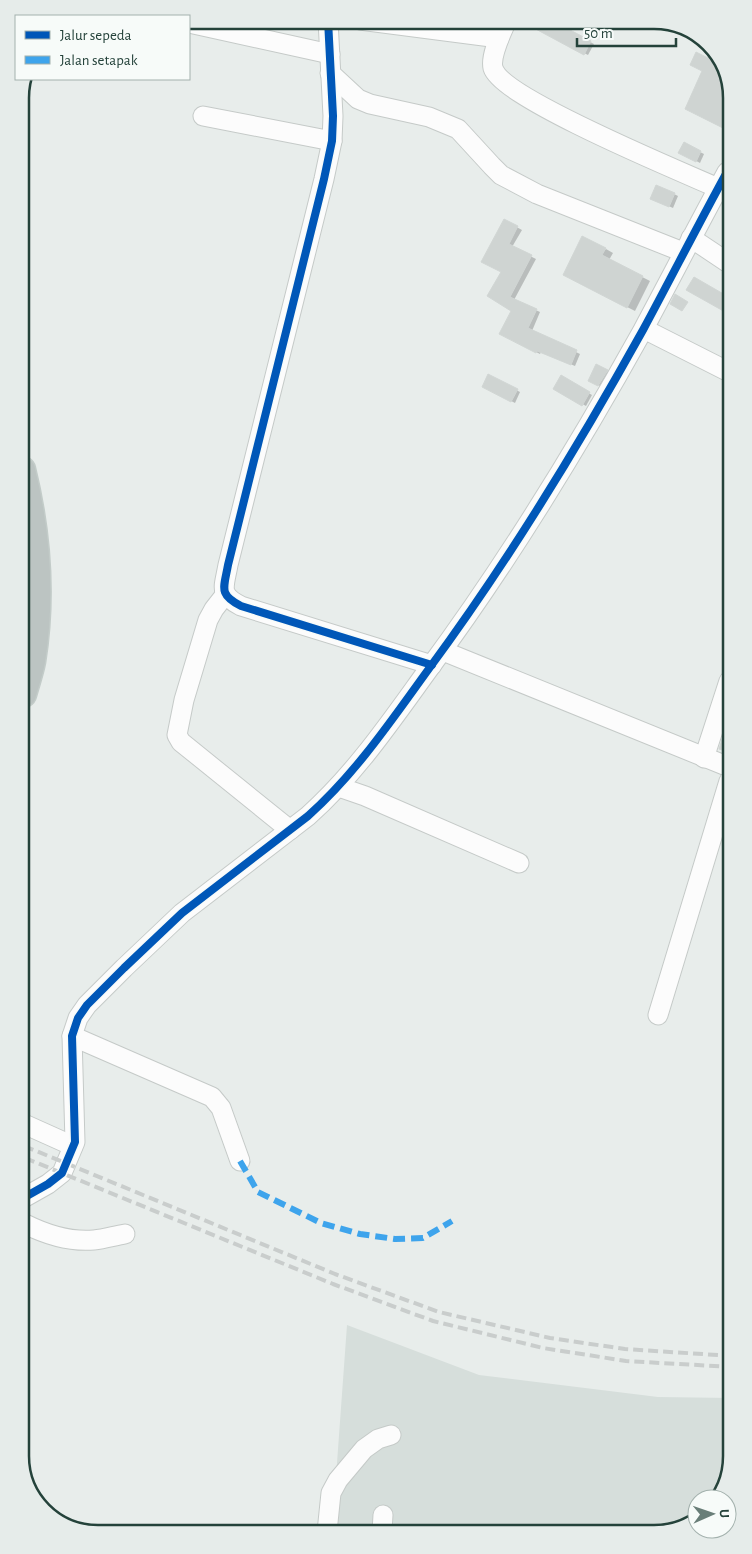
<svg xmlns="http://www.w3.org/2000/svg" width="752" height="1554" font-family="'Alegreya Sans',sans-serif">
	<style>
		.built { fill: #d6dedb }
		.shadow { fill: #0003 }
		.building { fill: #cfd4d2; stroke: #d1d6d4 }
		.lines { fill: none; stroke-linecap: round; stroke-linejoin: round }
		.minor-casing { stroke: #c5cac8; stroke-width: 21 }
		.highway-casing { stroke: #c3ccc9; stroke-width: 29 }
		.minor { stroke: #fcfcfc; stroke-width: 19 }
		.highway { stroke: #bcc4c2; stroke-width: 26 }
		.rail { stroke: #c9cdcc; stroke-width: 4; stroke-dasharray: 10 5; stroke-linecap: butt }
		.quiet { stroke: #3ea4ec; stroke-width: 6; stroke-dasharray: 12 6; stroke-linecap: butt }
		.cycleway-casing { stroke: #f7fbf9; stroke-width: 11 }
		.cycleway { stroke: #0057b8; stroke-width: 8 }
		.rim { fill: none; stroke: #24423a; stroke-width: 2.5 }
	</style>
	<rect width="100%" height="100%" fill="#e8edeb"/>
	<path class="built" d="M 347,1325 L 479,1375 L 658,1397 L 732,1398 L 732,1456 L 719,1499 L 697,1499 L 697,1517 L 683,1528 L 332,1532 Z"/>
	<g class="shadow">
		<path d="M 549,20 L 594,44 L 588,55 L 544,32 Z"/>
		<path d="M 685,30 L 701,36 L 709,47 L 684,32 Z"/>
		<path d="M 697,54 L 726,69 L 726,129 L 687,109 L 704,71 Z"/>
		<path d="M 684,144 L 704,154 L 700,163 L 680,152 Z"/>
		<path d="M 674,194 L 678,196 L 673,208 L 655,200 Z"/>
		<path d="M 504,220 L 522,230 L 512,247 L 536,259 L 514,300 L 540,312 L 532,331 L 580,354 L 575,366 L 541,352 L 540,354 L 501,334 L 513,310 L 502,272 Z"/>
		<path d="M 606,249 L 613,253 L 609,260 L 650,281 L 635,311 L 572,279 Z"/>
		<path d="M 597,366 L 610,373 L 602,387 L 589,380 Z"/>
		<path d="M 489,376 L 520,392 L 515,403 L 483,386 Z"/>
		<path d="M 561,377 L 592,395 L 586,406 L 555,389 Z"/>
	</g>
	<g class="building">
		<path d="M 519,20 L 551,20 L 591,41 L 584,55 Z"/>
		<path d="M 696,52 L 724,66 L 726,69 L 726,121 L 723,128 L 685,109 L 702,71 L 690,65 Z"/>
		<path d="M 684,142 L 701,151 L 696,162 L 678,153 Z"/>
		<path d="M 656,185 L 675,193 L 669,207 L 650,199 Z"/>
		<path d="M 504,219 L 518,226 L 509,244 L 532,255 L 510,297 L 537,309 L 528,328 L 577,350 L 571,365 L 537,351 L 536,353 L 499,334 L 511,311 L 487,296 L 501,272 L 481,262 Z"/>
		<path d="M 582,236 L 606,248 L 602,255 L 643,276 L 627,308 L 563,275 Z"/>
		<path d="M 694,277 L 727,296 L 727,313 L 686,290 Z"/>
		<path d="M 675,294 L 688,302 L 682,311 L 670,304 Z"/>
		<path d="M 596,364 L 608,370 L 598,386 L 588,381 Z"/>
		<path d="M 488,374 L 518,389 L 511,402 L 482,387 Z"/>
		<path d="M 561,375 L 590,392 L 582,406 L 553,389 Z"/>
		<path d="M 729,718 L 729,752 L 719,749 Z"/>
	</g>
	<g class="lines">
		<defs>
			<g id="minor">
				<path d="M 328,20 L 333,116 L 332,141 L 324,179 L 228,565 C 224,588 218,594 241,606 L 432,665"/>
				<path d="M 360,20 L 499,38"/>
				<path d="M 507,20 C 502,32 490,55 493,68 C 502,98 682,172 718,188"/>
				<path d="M 189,23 L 330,54"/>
				<path d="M 330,73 L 358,99 L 370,104 L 429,117 L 458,129 L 492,166 L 501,175 L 537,194 L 683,252"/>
				<path d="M 203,116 L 332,141"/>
				<path d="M 691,238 L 727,262"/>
				<path d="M 644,329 L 727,371"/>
				<path d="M 225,595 L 214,609 L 208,620 L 184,700 L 177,735 L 181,742 L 290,830"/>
				<path d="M 443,651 L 729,767"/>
				<path d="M 704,758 L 729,681"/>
				<path d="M 339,787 L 365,796 L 519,863"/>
				<path d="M 658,1015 L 729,781"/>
				<path d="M 72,1036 L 212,1097 L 221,1108 L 240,1161"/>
				<path d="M 24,1124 L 73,1146"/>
				<path d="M 25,1197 L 48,1184 L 62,1173 L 75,1142 L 72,1036 L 78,1018 L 87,1005 L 124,968 L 182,913 L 308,816 C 356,773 391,721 428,670 C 508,562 578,447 643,330 C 671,278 698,225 727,172"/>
				<path d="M 25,1224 C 45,1234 71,1242 94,1240 C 104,1239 114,1236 125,1234"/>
				<path d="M 382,1531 L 383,1515"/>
				<path d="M 327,1532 L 331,1493 L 338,1480 L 364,1449 L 378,1439 L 391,1435"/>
			</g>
			<path id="highway" d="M 22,470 C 37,531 42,598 32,661 C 30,672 26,683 23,694"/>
		</defs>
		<use href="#minor" class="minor-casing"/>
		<use href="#highway" class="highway-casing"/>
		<use href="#minor" class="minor"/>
		<use href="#highway" class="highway"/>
		<g class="rail">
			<path d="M 24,1146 L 335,1274 L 439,1312 L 550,1338 L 625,1349 L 732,1356"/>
			<path d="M 25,1158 L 333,1284 L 433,1321 L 543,1348 L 626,1361 L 732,1367"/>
		</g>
		<path class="quiet" d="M 240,1161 L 258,1192 L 321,1223 L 360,1234 L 395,1239 L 423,1238 L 452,1221"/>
		<defs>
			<g id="cycleway">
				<path d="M 328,20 L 333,116 L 332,141 L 324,179 L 228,565 C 224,588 218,594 241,606 L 432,665"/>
				<path d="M 25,1197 L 48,1184 L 62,1173 L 75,1142 L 72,1036 L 78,1018 L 87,1005 L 124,968 L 182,913 L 308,816 C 356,773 391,721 428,670 C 508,562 578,447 643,330 C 671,278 698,225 727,172"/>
			</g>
		</defs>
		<use href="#cycleway" class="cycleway-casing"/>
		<use href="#cycleway" class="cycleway"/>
	</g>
	<path d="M0 0H752V1554H0ZM98 29H654A69 69 0 0 1 723 98V1456A69 69 0 0 1 654 1525H98A69 69 0 0 1 29 1456V98A69 69 0 0 1 98 29Z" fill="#e6ecea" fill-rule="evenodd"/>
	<path class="rim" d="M98 29H654A69 69 0 0 1 723 98V1456A69 69 0 0 1 654 1525H98A69 69 0 0 1 29 1456V98A69 69 0 0 1 98 29Z"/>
	<rect x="15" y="15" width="175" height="65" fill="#f7fbf9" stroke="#a3b1ad"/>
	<rect x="25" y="31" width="25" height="8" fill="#0057b8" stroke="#a3b1ad"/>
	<text x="60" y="40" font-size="15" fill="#24423a">Jalur sepeda</text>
	<rect x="25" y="56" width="25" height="8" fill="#3ea4ec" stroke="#a3b1ad"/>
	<text x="60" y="65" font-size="15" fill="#24423a">Jalan setapak</text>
	<g transform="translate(712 1514) rotate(88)"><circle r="24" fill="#f7fbf9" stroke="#a3b1ad"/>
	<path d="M0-4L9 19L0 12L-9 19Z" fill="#697e78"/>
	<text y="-8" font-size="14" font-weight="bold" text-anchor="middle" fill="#24423a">U</text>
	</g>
	<path d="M577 38v8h99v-8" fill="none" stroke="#24423a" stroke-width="2.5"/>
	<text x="584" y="38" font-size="15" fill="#24423a" stroke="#f7fbf9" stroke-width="4" paint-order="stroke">50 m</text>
</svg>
